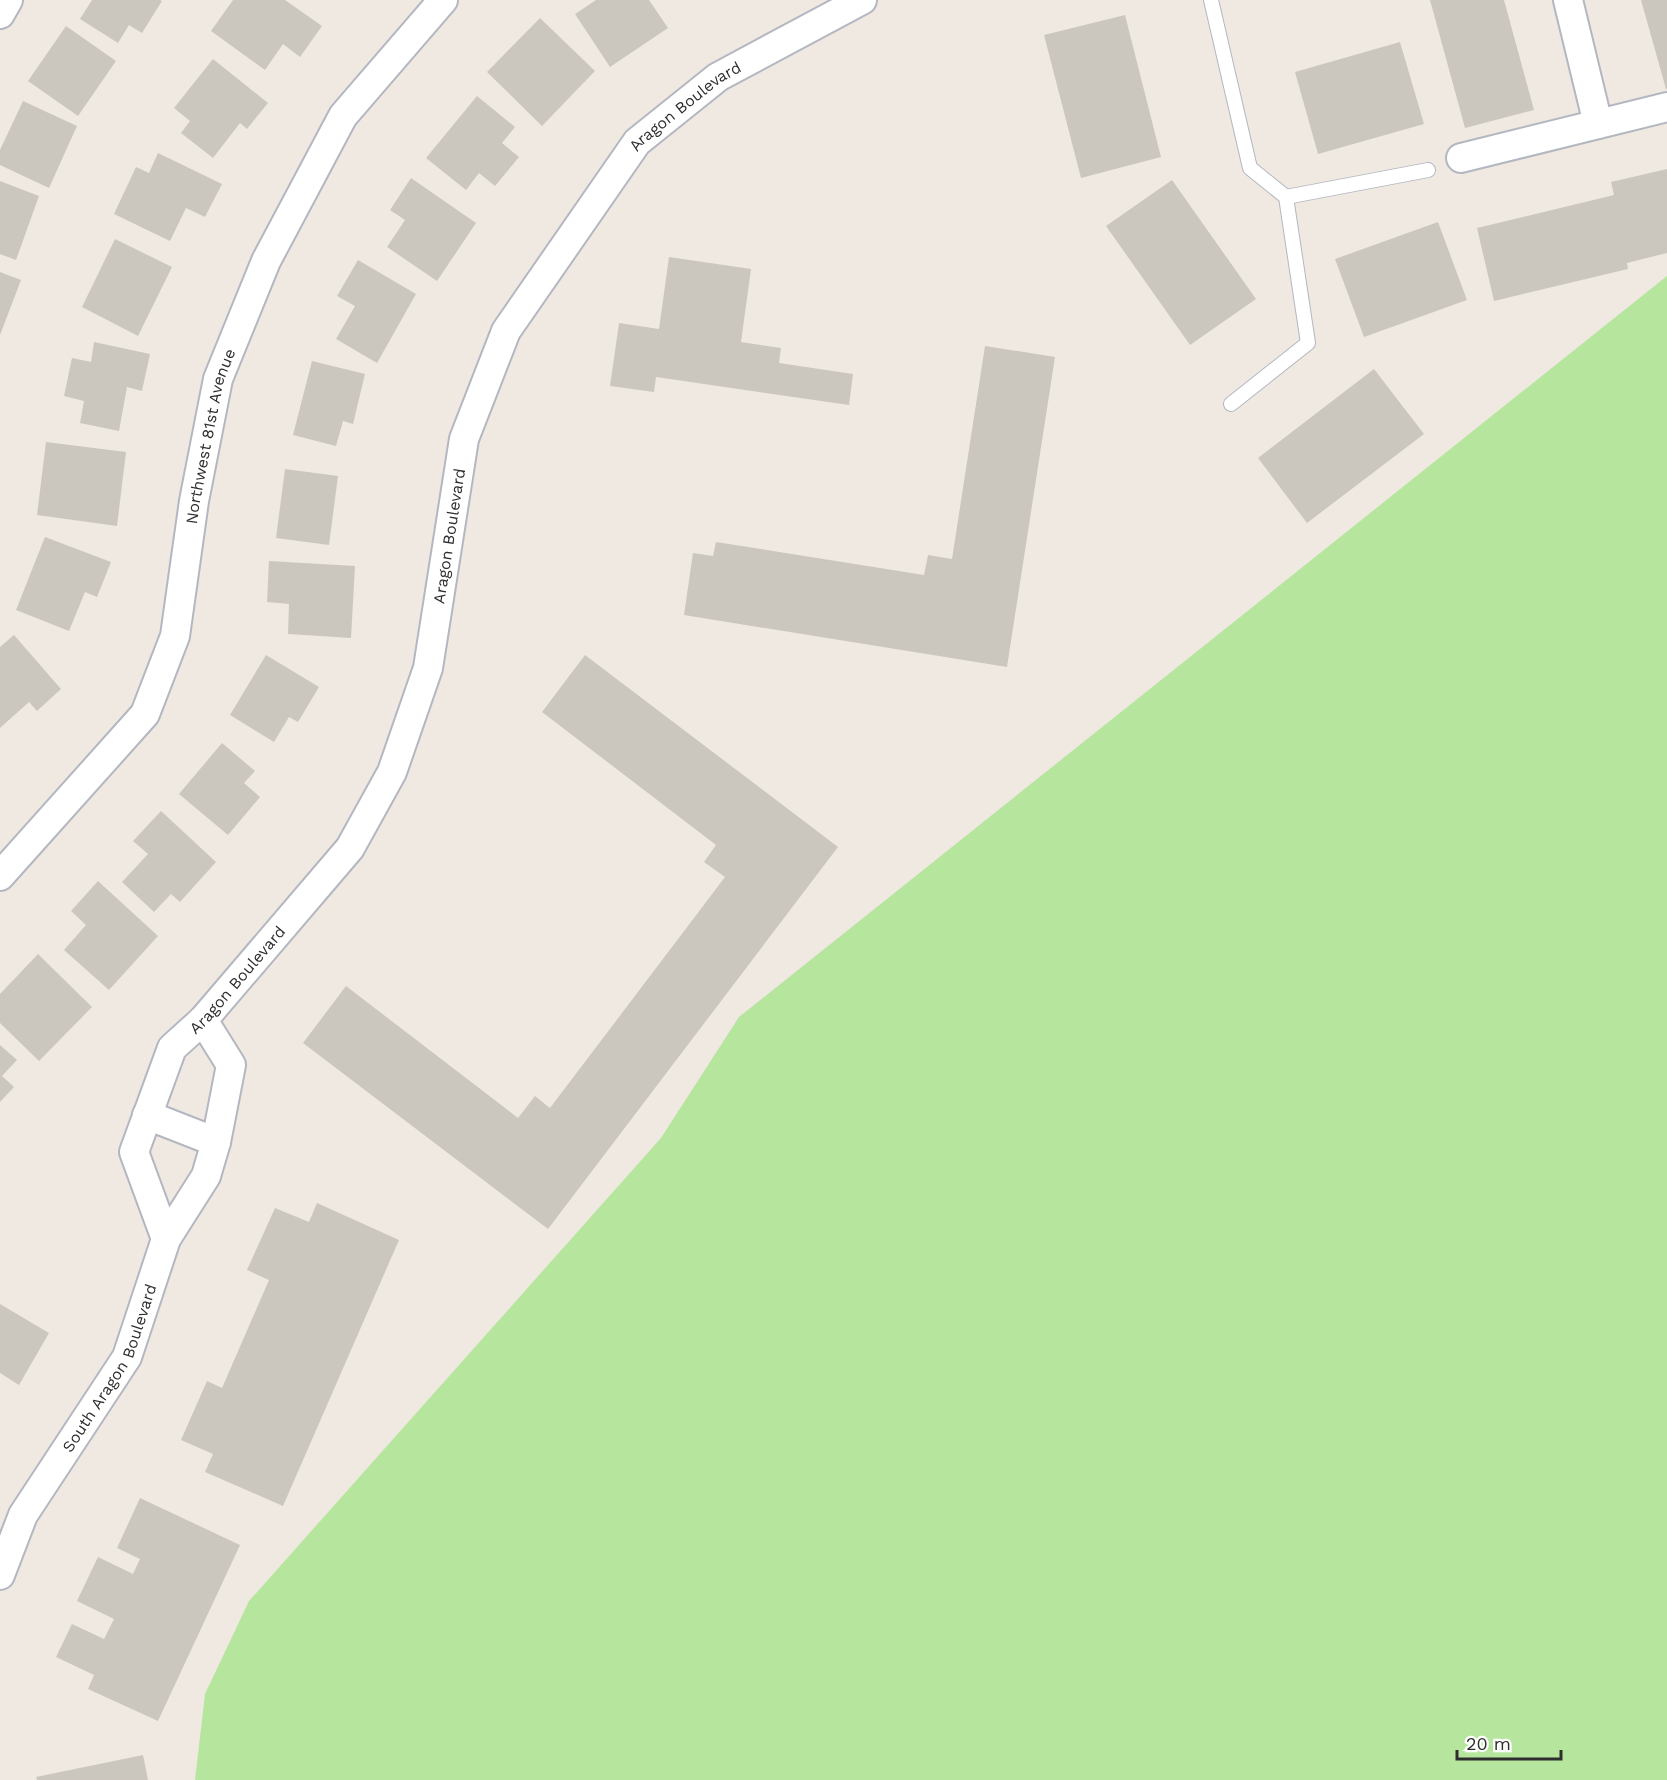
<svg xmlns="http://www.w3.org/2000/svg" width="1667" height="1780" viewBox="0 0 1667 1780" font-family="'Work Sans',sans-serif">
  <rect width="100%" height="100%" fill="#efe9e1"/>
  <path fill="#b6e59e" d="M1667,276V1780H195L205,1694L249,1601L661,1138L739,1017Z"/>
  <path fill="#cbc7bf" d="M92,0H160L162,1L142,33L129,25L118,43L80,19Z
    M233,0H285L322,26L300,57L283,44L265,70L211,31Z
    M596,0H649L668,28L610,67L575,14Z
    M1430,0H1504L1534,110L1465,128Z
    M1641,0H1667V89H1666Z
    M1125,15L1161,157L1081,178L1044,35Z
    M540,18L595,71L542,126L487,72Z
    M66,26L116,61L78,116L28,81Z
    M1400,42L1424,124L1318,154L1295,72Z
    M213,59L268,103L247,129L240,123L213,158L181,133L190,121L174,108Z
    M477,96L515,127L502,143L519,157L495,186L479,173L466,190L426,158Z
    M23,101L77,126L49,188L0,165V150Z
    M158,153L222,184L205,217L186,208L170,241L114,214L136,167L149,173Z
    M1667,169V253L1627,263L1628,269L1494,301L1477,228L1614,195L1611,182Z
    M411,178L476,223L437,281L387,247L405,220L390,210Z
    M1172,180L1256,299L1190,345L1106,226Z
    M0,181L39,196L16,260L0,254Z
    M1438,222L1467,300L1364,337L1335,259Z
    M115,239L172,267L138,336L82,307Z
    M669,257L751,269L741,342L781,348L779,363L853,374L849,405L656,377L654,392L610,386L619,323L659,329Z
    M358,260L416,294L377,363L336,339L355,306L337,296Z
    M0,272L21,280L0,335Z
    M94,342L150,354L142,391L127,387L119,431L80,423L84,401L64,396L72,358L91,362Z
    M985,346L1055,357L1007,667L684,615L693,553L713,556L716,542L924,575L928,555L952,559Z
    M312,361L365,374L353,424L343,421L336,446L293,435Z
    M1374,369L1424,434L1307,523L1258,458Z
    M46,442L126,452L117,526L37,515Z
    M285,469L338,476L329,545L276,538Z
    M45,537L111,562L97,597L85,592L69,631L16,610Z
    M269,561L355,566L351,638L288,634L289,604L267,602Z
    M14,635L61,689L37,711L29,702L0,728V647Z
    M266,655L319,687L298,722L289,717L274,742L230,715Z
    M585,655L838,847L548,1229L303,1043L346,986L518,1118L535,1096L550,1108L725,877L704,862L716,845L542,712Z
    M222,743L255,771L244,783L260,797L228,835L179,794Z
    M161,811L216,862L180,902L171,894L154,912L122,882L148,854L133,841Z
    M98,881L158,936L109,990L64,950L86,925L71,911Z
    M38,954L92,1007L39,1061L0,1023V994Z
    M0,1045L17,1060L2,1076L14,1087L0,1102Z
    M317,1203L399,1240L283,1506L205,1472L213,1454L181,1440L207,1381L222,1388L269,1280L247,1270L275,1208L309,1222Z
    M0,1304L49,1333L19,1385L0,1373Z
    M140,1498L240,1545L158,1721L88,1689L94,1675L56,1657L72,1624L104,1639L114,1619L77,1601L98,1557L133,1574L140,1559L117,1548Z
    M143,1755L148,1780H37L36,1777Z"/>
  <g fill="none" stroke-linecap="round" stroke-linejoin="round">
    <g stroke="#b4b7c1" stroke-width="16">
      <path id="service" d="M1211,0L1250,168L1286,197L1308,343L1231,404
        M1286,197L1428,170"/>
    </g>
    <g stroke="#b4b7c1" stroke-width="32">
      <g id="minor">
        <path d="M1568,0L1598,124"/>
        <path d="M0,14L8,0"/>
        <path d="M1461,158L1667,107"/>
        <path id="s1" d="M0,876L145,714L175,636L194,501L218,379L266,261L343,116L443,0"/>
        <path d="M147,1115L216,1142"/>
        <path id="s2" d="M166,1239L134,1152L172,1048L203,1020L350,848L392,772L428,668L464,439L506,331L637,142L718,77L862,0"/>
        <path id="s3" d="M0,1575L23,1515L127,1357L166,1239L206,1176L216,1142L231,1065L203,1020"/>
      </g>
    </g>
    <use href="#service" stroke="#fff" stroke-width="14"/>
    <use href="#minor" stroke="#fff" stroke-width="28"/>
  </g>
  <g text-anchor="middle" stroke-width="5" stroke-linejoin="round" paint-order="stroke">
    <g font-size="16" fill="#2e2e2e" stroke="#fff">
      <text dy="6" stroke="none"><textPath href="#s2" startOffset="1306">Aragon Boulevard</textPath></text>
      <text dy="6" stroke="none"><textPath href="#s1" startOffset="504">Northwest 81st Avenue</textPath></text>
      <text dy="6" stroke="none"><textPath href="#s2" startOffset="802">Aragon Boulevard</textPath></text>
      <text dy="6" stroke="none"><textPath href="#s2" startOffset="298">Aragon Boulevard</textPath></text>
      <text dy="6" stroke="none"><textPath href="#s3" startOffset="236">South Aragon Boulevard</textPath></text>
    </g>
  </g>
  <path d="M1457 1750v9h104v-9" fill="none" stroke="#2e2e2e" stroke-width="3"/>
  <text x="1466" y="1750" font-size="18" fill="#2e2e2e" stroke="#ffffff" stroke-width="4.5" paint-order="stroke">20 m</text>
</svg>
